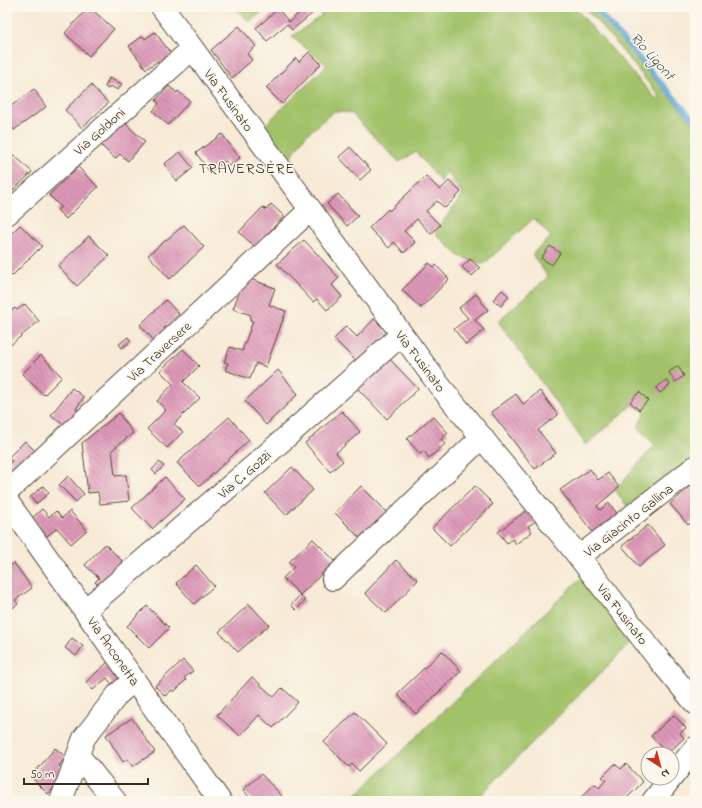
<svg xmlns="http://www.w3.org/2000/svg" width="702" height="808" viewBox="0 0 702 808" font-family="'Indie Flower',sans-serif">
  <defs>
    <pattern id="building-back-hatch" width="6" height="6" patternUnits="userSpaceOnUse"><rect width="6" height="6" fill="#dd97b7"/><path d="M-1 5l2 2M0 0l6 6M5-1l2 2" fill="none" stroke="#b47b94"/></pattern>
  </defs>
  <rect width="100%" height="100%" fill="#fbf7ec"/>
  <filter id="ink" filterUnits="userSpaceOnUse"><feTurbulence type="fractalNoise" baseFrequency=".025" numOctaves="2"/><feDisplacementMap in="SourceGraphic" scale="8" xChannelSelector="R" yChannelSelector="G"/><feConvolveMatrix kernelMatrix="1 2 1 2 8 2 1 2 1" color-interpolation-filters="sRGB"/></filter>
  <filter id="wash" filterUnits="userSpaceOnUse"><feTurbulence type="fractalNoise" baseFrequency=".012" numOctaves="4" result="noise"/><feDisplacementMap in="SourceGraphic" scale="16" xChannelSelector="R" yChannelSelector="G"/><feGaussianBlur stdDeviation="0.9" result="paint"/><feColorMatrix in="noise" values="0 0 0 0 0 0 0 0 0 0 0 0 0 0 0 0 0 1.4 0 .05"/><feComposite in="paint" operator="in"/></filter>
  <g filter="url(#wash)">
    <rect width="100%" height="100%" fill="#f7ead6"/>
    <path fill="#a2c26a" stroke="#6e7644" d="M235,7H269L249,22Z
      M315,7H574L657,100L660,97L611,37L584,7H593L603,20L695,126V462L632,513L615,490L655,445L638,428L645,412L632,405L586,445L498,321L548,277L532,254L551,237L534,218L484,264L459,256L435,233L463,194L446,171L441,182L416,152L399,162L351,113L334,111L305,136L290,158L264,126L327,65L292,37L322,15Z
      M587,572L637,636L475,801H350Z"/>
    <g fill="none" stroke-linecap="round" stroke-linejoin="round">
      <path stroke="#60a6d6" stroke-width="5" d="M594,7L695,121"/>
    </g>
    <g id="blocks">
      <path fill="url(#building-back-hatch)" d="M89,7L114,29L89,56L65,33Z
        M306,7H309L314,12L292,30L287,24L267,41L256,28L278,9L289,22Z
        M239,26L256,46L247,54L252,60L232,78L211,50Z
        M155,32L174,58L162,67L158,61L146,69L129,46L143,36L145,39Z
        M309,52L321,64L282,104L266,88L296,58L299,62Z
        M109,78L122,84L118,90L110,86L108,89L105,87Z
        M91,85L108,103L82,128L65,110Z
        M169,86L177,93L178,91L190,101L168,125L153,111L159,104L156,100Z
        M34,89L46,107L14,130L7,120V109Z
        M124,122L145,142L128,161L120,154L115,159L101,145Z
        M222,134L240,158L229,166L225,161L210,172L196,153Z
        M350,147L371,170L360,180L339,157Z
        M180,152L193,168L177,181L164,164Z
        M14,155L32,172L7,196V162Z
        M78,167L98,187L66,219L57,210L61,207L49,195Z
        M426,176L440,190L449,181L461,192L445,208L437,201L426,211L440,225L431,234L417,219L404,231L415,242L404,253L394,242L389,248L369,228L388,209L389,211Z
        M338,194L358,216L347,226L327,204Z
        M271,204L284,216L255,247L239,232L263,207L266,210Z
        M20,225L42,246L12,276L7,271V238Z
        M184,225L204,247L170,279L148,255Z
        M89,236L109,256L77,286L58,266Z
        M304,240L339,278L332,285L342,297L327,310L317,299L313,302L277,264Z
        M550,246L560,253L552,265L541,258Z
        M470,259L480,268L472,276L462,267Z
        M429,263L434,267L436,265L449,279L421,308L402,290Z
        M245,277L275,288L269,305L286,311L266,367L256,363L250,379L225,370L228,363L224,362L230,347L242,351L253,321L250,320L251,315L233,309Z
        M502,290L509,296L501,306L493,300Z
        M476,294L488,310L475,320L484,330L466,345L454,329L468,318L459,308Z
        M166,300L179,314L164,328L167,331L155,342L140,325Z
        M25,304L39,321L7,348V314L15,308L17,310Z
        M374,319L389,334L359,364L334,339L346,326L357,337Z
        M128,337L131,341L122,348L119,344Z
        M183,349L199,366L183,382L200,398L174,424L183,432L167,448L147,429L166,410L157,401L173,384L160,371Z
        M384,353L418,389L387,419L353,384Z
        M41,355L62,377L44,395L22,374Z
        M678,366L684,376L675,382L669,372Z
        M278,370L298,394L266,425L245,401Z
        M666,380L670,385L660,393L656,388Z
        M72,388L84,397L76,409L82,413L70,430L51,415Z
        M540,391L558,415L538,430L556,453L535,469L491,412L516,394L523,404Z
        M639,392L648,400L639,410L630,402Z
        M342,411L360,432L336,453L343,461L330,472L305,443Z
        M119,413L133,433L112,450L115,476L126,475L129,501L100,504L98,492L88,493L82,443Z
        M433,416L448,433L441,439L445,444L429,458L424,451L420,454L407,439Z
        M229,417L249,440L200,486L177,463Z
        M25,441L39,455L15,480L7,472V466L12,461L8,458Z
        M159,462L164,466L156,474L152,470Z
        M292,467L313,490L286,515L265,493Z
        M590,469L598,480L608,473L619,487L597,506L600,510L609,503L622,520L598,539L560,490Z
        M68,476L84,494L76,502L59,485Z
        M165,477L185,499L152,529L132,508Z
        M692,485L695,488V519L688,525L670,504Z
        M43,486L49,493L36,504L30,497Z
        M361,486L387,512L360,538L335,513Z
        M475,486L493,504L450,546L432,528Z
        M42,509L49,517L56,511L62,518L70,511L87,530L71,544L57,528L47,536L32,518Z
        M527,510L536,521L528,526L532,532L516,544L513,539L507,543L498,532Z
        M648,525L665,545L639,567L622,546Z
        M313,539L335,561L300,595L283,578L294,567L289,562Z
        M105,544L128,567L105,591L95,582L99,578L85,565Z
        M396,560L418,580L386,613L365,593Z
        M14,563L32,588L15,600L18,604L7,612V568Z
        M196,565L214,586L194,604L176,583Z
        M300,595L305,601L296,610L291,605Z
        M249,604L269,625L238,652L219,632Z
        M147,606L169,628L149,648L127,626Z
        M72,638L83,646L76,656L65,648Z
        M442,651L461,671L416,714L397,694Z
        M183,660L193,671L184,678L186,680L174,692L172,690L165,696L155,686Z
        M109,661L125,680L115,688L107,678L93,690L86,682Z
        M252,677L274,697L282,688L298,702L273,728L259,715L240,736L217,715Z
        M355,712L387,744L359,771L352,764L349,767L324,742Z
        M674,715L686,728L680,733L684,738L667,754L651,736Z
        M132,718L155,752L133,766L128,759L123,762L106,735Z
        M55,748L66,757L59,766L62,769L65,775L48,794L31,777Z
        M615,764L621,769L626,764L643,782L624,801L622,799L620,801H579L578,800L595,784L599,788L606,780L602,777Z
        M261,774L282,796L277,801H253L243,790Z"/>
    </g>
  </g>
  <g filter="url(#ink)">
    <use href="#blocks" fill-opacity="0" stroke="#57473a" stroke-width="1"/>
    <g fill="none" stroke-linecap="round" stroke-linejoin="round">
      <g stroke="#57473a" stroke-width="24">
        <path id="minor" d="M7,214L192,49
          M7,492L310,210
          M7,501L220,801
          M579,557L695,467
          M333,579L482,437
          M85,610L257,463L401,335
          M78,755L115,801
          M672,777L695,748
          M61,801L84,738L118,694L134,680
          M653,801L671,778"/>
      </g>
      <g stroke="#57473a" stroke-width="24">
        <path id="major" d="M162,7L439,385L572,548L656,656L695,703"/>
      </g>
      <use href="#minor" stroke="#fff" stroke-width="22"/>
      <use href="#major" stroke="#fff" stroke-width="22"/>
    </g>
  </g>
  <g text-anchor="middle" stroke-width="3" stroke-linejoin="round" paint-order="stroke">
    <g font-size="14" fill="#3b2a1e" stroke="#fbf7ec">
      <text transform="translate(229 100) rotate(54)" y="5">Via Fusinato</text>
      <text transform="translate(99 131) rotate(-42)" y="5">Via Goldoni</text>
      <text transform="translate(159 351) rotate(-43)" y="5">Via Traversere</text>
      <text transform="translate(421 361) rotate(53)" y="5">Via Fusinato</text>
      <text transform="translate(244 474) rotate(-41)" y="5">Via C. Gozzi</text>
      <text transform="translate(628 520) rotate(-38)" y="5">Via Giacinto Gallina</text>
      <text transform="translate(623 614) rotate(52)" y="5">Via Fusinato</text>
      <text transform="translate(114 651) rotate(55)" y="5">Via Anconetta</text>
    </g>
    <g font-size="15" font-style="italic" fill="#48555e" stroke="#fbf7ec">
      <text transform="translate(653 56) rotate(48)" y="5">Rio Ligont</text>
    </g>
    <g font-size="15" letter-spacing="1" fill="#3b2a1e" stroke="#fbf7ec">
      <text x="247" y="173">TRAVERSÈRE</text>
    </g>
  </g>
  <rect width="702" height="808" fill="none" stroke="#fbf7ec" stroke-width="24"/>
  <g transform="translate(660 766) rotate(144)"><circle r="19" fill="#fbf7ec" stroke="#aea59a"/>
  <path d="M0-3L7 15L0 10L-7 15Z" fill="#c8321e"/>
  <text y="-6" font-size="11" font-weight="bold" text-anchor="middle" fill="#3b2a1e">N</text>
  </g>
  <path d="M24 778v6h124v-6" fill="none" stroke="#3b2a1e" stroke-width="2"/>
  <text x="30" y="778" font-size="12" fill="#3b2a1e" stroke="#fbf7ec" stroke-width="3" paint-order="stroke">50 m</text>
</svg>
